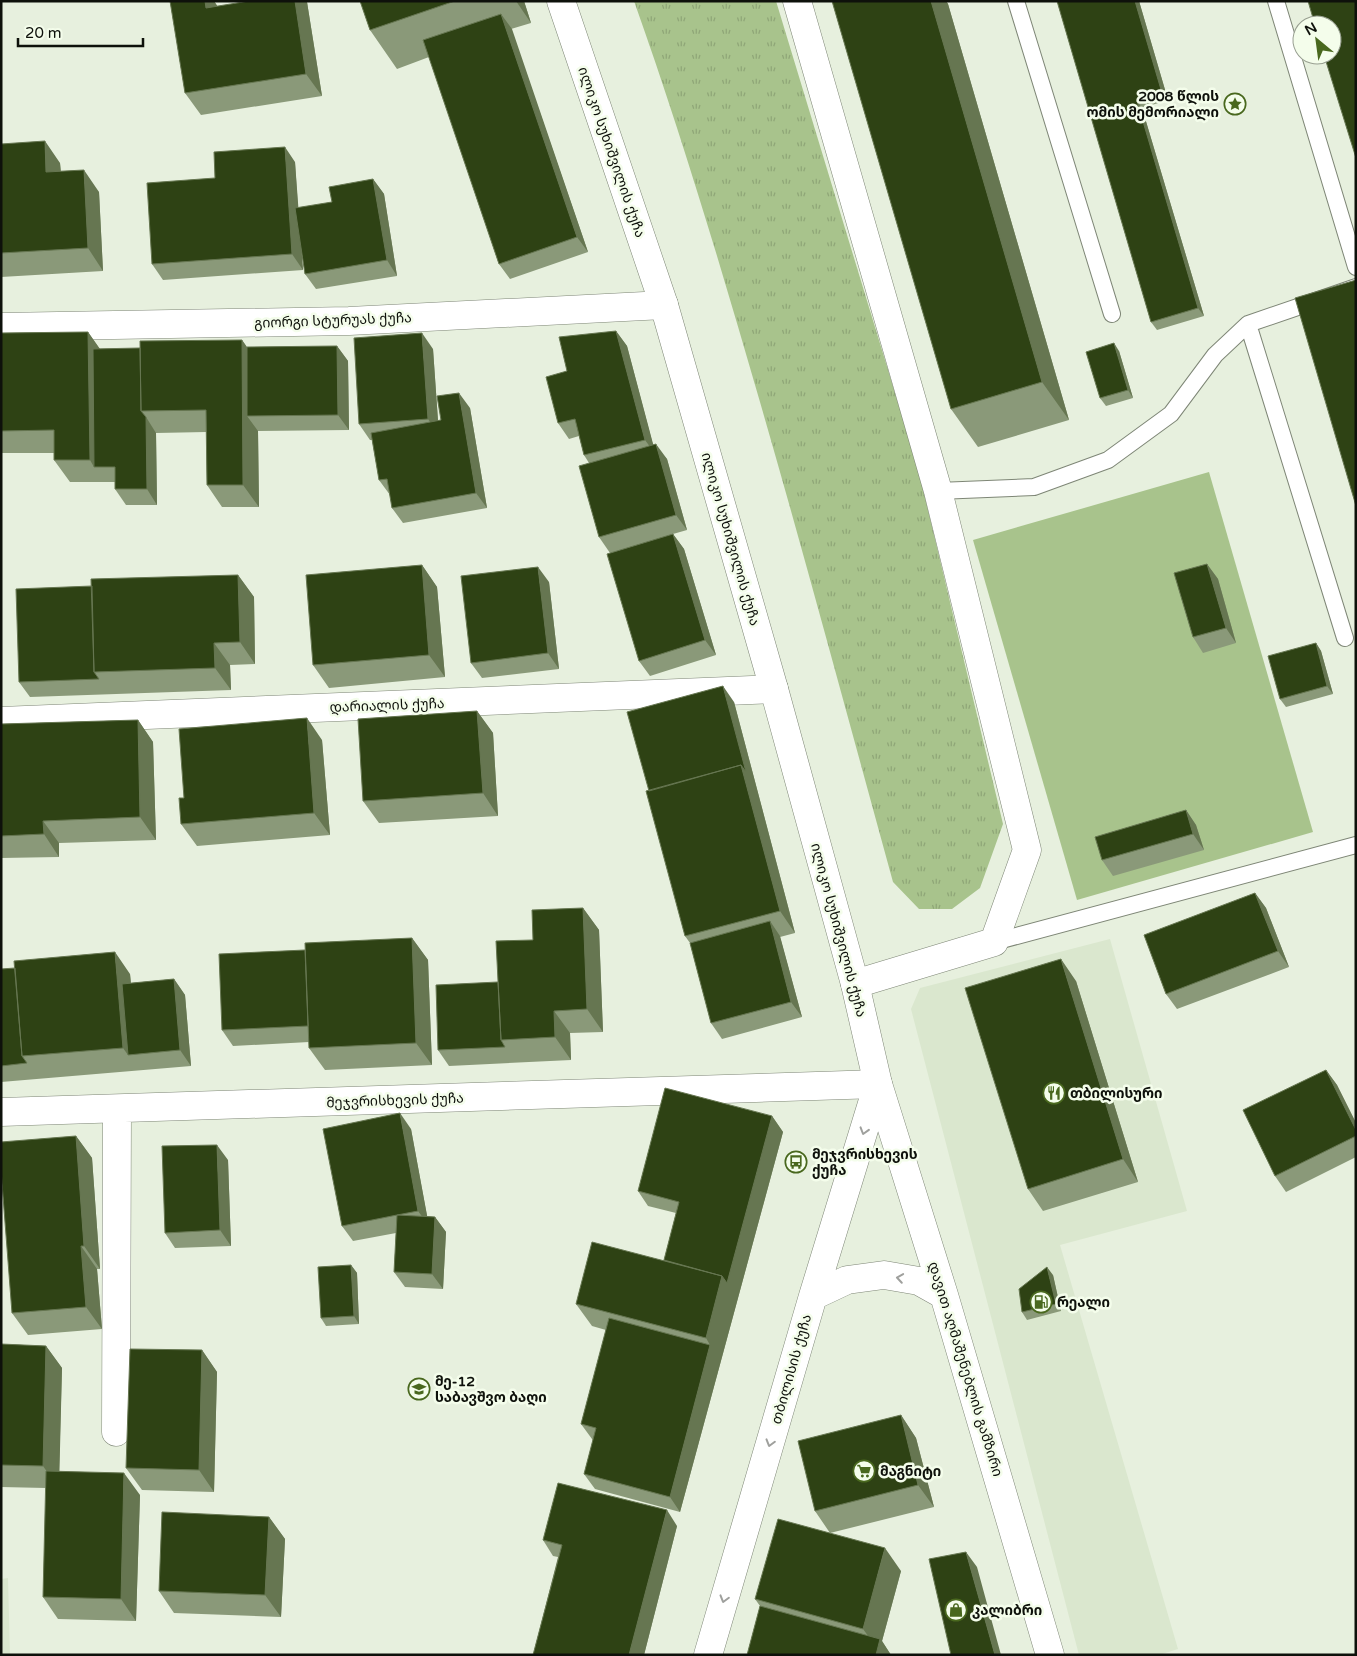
<svg xmlns="http://www.w3.org/2000/svg" width="1357" height="1656" viewBox="0 0 1357 1656" font-family="'Varela Round','Noto Sans Georgian',sans-serif">
  <defs>
    <pattern id="grass-tufts" width="24" height="20" patternUnits="userSpaceOnUse" patternTransform="scale(1.25)"><rect width="24" height="20" fill="#a8c38c"/><path d="M3 7l-1-3M5 7V3M7 7l1-3M15 17l-1-3M17 17v-4M19 17l1-3" fill="none" stroke="#8fa677"/></pattern>
  </defs>
  <rect width="100%" height="100%" fill="#e7f0de"/>
  <path fill="#dae7ce" d="M1110,939L1187,1211L1060,1245L1178,1649L1159,1655H1079L911,1009L920,988Z
    M8,1578L10,1655H1V1579Z"/>
  <path fill="url(#grass-tufts)" d="M634,1H776L919,472L1003,824L980,888L952,909H919L893,882C849,722 806,561 760,402C721,267 681,133 634,1Z"/>
  <path fill="#a8c38c" d="M1209,472L1313,832L1077,900L973,540Z"/>
  <g fill="none" stroke-linecap="round" stroke-linejoin="round">
    <g stroke="#7e8676" stroke-width="18">
      <path id="lane" d="M1016,1L1112,314
        M1276,1L1356,267
        M1248,324L1356,287
        M938,491L1034,487L1108,460L1171,414L1215,355L1248,324L1345,638
        M994,942L1356,845"/>
    </g>
    <g stroke="#7e8676" stroke-width="29">
      <path id="street" d="M797,1L938,491L1027,850L994,942L855,984
        M1,327L349,321L664,305
        M1,721L774,689
        M1,1112L878,1084
        M116,1432L117,1109"/>
    </g>
    <g stroke="#7e8676" stroke-width="29">
      <path id="secondary" d="M561,1L664,305L774,689L855,984L878,1084L944,1295L1050,1655
        M813,1296L847,1280L884,1275L919,1281L944,1295
        M708,1655L813,1296L878,1084"/>
    </g>
    <use href="#lane" stroke="#fff" stroke-width="16"/>
    <use href="#street" stroke="#fff" stroke-width="28"/>
    <use href="#secondary" stroke="#fff" stroke-width="28"/>
  </g>
  <path fill="#8a9979" d="M170,1H214L217,6L307,2L322,96L201,115L185,93Z
    M360,1H524L531,23L511,29L588,252L510,279L499,264L429,57L397,69L370,30Z
    M832,1H946L948,4L1069,420L978,447L951,409Z
    M1057,1H1139L1168,100L1142,108L1204,316L1157,330L1151,322Z
    M1,144L60,163L61,171L99,192L103,271L1,277Z
    M295,162L298,208L332,202L373,179L384,194L397,276L316,289L305,274L301,247L303,270L163,280L152,264L215,178Z
    M616,331L627,346L653,445L667,459L687,530L673,534L684,549L716,655L650,676L639,661L655,540L610,553L599,537L589,463L584,455L579,436L569,439L558,423L567,371Z
    M88,332L100,349L140,348L242,340L247,347L337,346L348,361L349,430L258,431L259,507H222L207,485L206,432L156,433L157,505H126L115,489V482H70L54,460V453H1V333Z
    M433,349L438,421L470,408L487,508L403,523L392,508L390,495L379,480L372,440H370L359,424Z
    M1119,351L1133,398L1106,406L1100,398Z
    M1207,564L1218,579L1236,643L1203,653L1193,637Z
    M422,565L437,587L445,677L329,688L313,665Z
    M238,575L254,597L255,664L230,665L231,690L30,697L19,682L92,586Z
    M549,582L559,669L482,678L471,663Z
    M1316,643L1321,651L1333,694L1286,707L1280,699Z
    M734,702L795,933L780,937L802,1017L722,1039L711,1023L690,943L685,936L649,791Z
    M477,711L493,733L498,816L379,823L363,801Z
    M138,720L153,742L156,840L59,843V857L1,858V724Z
    M322,740L330,835L197,846L181,824L184,798Z
    M1186,810L1196,825L1204,850L1113,876L1102,860Z
    M1255,893L1266,908L1289,967L1177,1009L1166,994Z
    M583,908L599,930L603,1032L570,1033L571,1060L449,1066L438,1050L498,982L533,940Z
    M412,938L428,960L432,1065L325,1070L309,1048V1042L233,1046L222,1030L305,950Z
    M1,969L130,974L131,983L174,979L185,995L191,1066L1,1082Z
    M1076,981L1138,1182L1043,1211L1028,1189Z
    M1326,1070L1337,1085L1356,1123V1157L1286,1192L1275,1176Z
    M772,1116L783,1132L680,1512L595,1489L584,1474L593,1440L592,1439L581,1424L606,1330L592,1326L576,1304L664,1260L676,1213L648,1206L638,1191Z
    M411,1129L427,1216L435,1217L446,1232L443,1289L405,1287L394,1272L396,1233L353,1241L342,1226Z
    M76,1136L92,1158L100,1269H97L102,1329L28,1335L12,1313Z
    M228,1160L231,1246L175,1248L165,1233Z
    M351,1265L357,1273L359,1324L326,1326L321,1318Z
    M1053,1275L1061,1311L1027,1320L1022,1312Z
    M1,1344L46,1346L62,1368L59,1471L140,1495L136,1621L58,1619L43,1597L46,1488L1,1487Z
    M202,1350L217,1372L214,1492L142,1490L126,1468Z
    M901,1415L916,1438L934,1507L830,1533L815,1511Z
    M269,1517L285,1539L281,1617L174,1613L159,1591Z
    M677,1526L644,1655H533L558,1557L553,1556L543,1540Z
    M901,1571L882,1641L891,1655H747L760,1606L755,1599Z"/>
  <path fill="#667651" d="M205,1H214L218,7L206,8Z
    M295,1H307V2L322,96L306,74Z
    M516,1H524L531,23Z
    M931,1H946L948,4L1069,420L1042,382Z
    M1135,1H1139L1168,100L1162,93Z
    M501,14L512,29L588,252L577,237Z
    M1137,101L1142,108L1204,316L1198,308Z
    M45,141L60,163L62,194L46,172Z
    M285,147L295,162L303,270L292,254Z
    M84,170L99,192L103,271L88,248Z
    M373,179L384,194L397,276L387,260Z
    M616,331L627,346L656,455L645,440Z
    M88,332L104,355L94,467L90,460Z
    M422,333L433,349L439,435L428,419Z
    M242,340L257,362L247,416L258,431L259,507L243,485Z
    M1114,343L1119,351L1133,398L1128,390Z
    M337,346L348,361L349,430L338,415Z
    M459,393L470,408L487,508L476,493Z
    M146,417L156,433L157,505L147,489Z
    M656,444L667,459L687,530L676,515Z
    M673,534L684,549L716,655L705,640Z
    M1207,564L1218,579L1236,643L1226,628Z
    M422,565L437,587L445,677L429,655Z
    M538,567L549,582L559,669L548,653Z
    M238,575L254,597L255,664L240,642Z
    M214,643L230,665L231,690L215,668Z
    M1316,643L1321,651L1333,694L1327,686Z
    M723,686L734,702L795,933L780,911L741,765Z
    M477,711L493,733L498,816L483,793Z
    M307,718L322,740L330,835L314,813Z
    M138,720L153,742L156,840L140,817Z
    M1186,810L1196,825L1204,850L1193,834Z
    M43,821L59,843V857L44,834Z
    M1255,893L1266,908L1289,967L1278,951Z
    M583,908L599,930L603,1032L587,1009Z
    M770,921L780,936L802,1017L791,1002Z
    M412,938L428,960L432,1065L416,1043Z
    M115,952L130,974L137,1054L128,1055L123,1048Z
    M1061,959L1076,981L1138,1182L1123,1159Z
    M174,979L185,995L191,1066L180,1050Z
    M554,1011L570,1033L571,1060L555,1037Z
    M1326,1070L1337,1085L1356,1123V1130Z
    M400,1113L411,1129L429,1226L418,1211Z
    M772,1116L783,1132L680,1512L670,1497L710,1345L706,1338L722,1276Z
    M76,1136L92,1158L100,1269L84,1246Z
    M217,1145L228,1160L231,1246L220,1230Z
    M435,1217L446,1232L443,1289L432,1274Z
    M81,1246L97,1269L102,1329L86,1307Z
    M351,1265L357,1273L359,1324L354,1316Z
    M1047,1267L1053,1275L1061,1311L1056,1304Z
    M46,1346L62,1368L59,1489L43,1466Z
    M202,1350L217,1372L214,1492L199,1470Z
    M901,1415L916,1438L934,1507L918,1485Z
    M124,1473L140,1495L136,1621L121,1599Z
    M667,1510L677,1526L644,1655H629Z
    M269,1517L285,1539L281,1617L265,1595Z
    M885,1548L901,1571L882,1641L891,1655H876L877,1648L863,1629Z
    M966,1552L977,1567L1001,1655H995Z"/>
  <path fill="#2e4214" stroke="#667651" d="M170,1H205L206,8L249,1H295L306,74L185,93Z
    M360,1H455L370,30Z
    M832,1H931L1042,382L951,409Z
    M1057,1H1135L1162,93L1137,101L1198,308L1151,322Z
    M1308,1H1356V158L1324,55H1332V25H1315Z
    M501,14L577,237L499,264L423,40Z
    M45,141L46,172L84,170L88,248L1,253V144Z
    M285,147L292,254L152,264L147,183L215,178L214,152Z
    M373,179L387,260L305,274L295,208L332,202L329,187Z
    M1356,280V506L1295,298Z
    M616,331L645,440L584,455L575,419L558,423L546,377L567,371L559,337Z
    M88,332L90,460H54V430L1,431V333Z
    M422,333L428,419L359,424L354,338Z
    M242,340L243,485H207L206,410L141,411L140,341Z
    M1114,343L1128,390L1100,398L1086,352Z
    M337,346L338,415L247,416V347Z
    M140,348L141,411L146,417L147,489H115V467H94L93,349Z
    M459,393L476,493L392,508L387,479L379,480L371,433L441,420L437,396Z
    M656,444L676,515L599,537L579,466Z
    M673,534L705,640L639,661L607,554Z
    M1207,564L1226,628L1193,637L1174,573Z
    M422,565L429,655L313,665L306,575Z
    M538,567L548,653L471,663L461,576Z
    M238,575L240,642L214,643L215,668L94,672L91,579Z
    M92,586L94,672L99,679L19,682L16,589Z
    M1316,643L1327,686L1280,699L1268,656Z
    M723,686L746,772L741,765L649,791L627,712Z
    M477,711L483,793L363,801L358,719Z
    M307,718L314,813L181,824L179,798H184L179,729Z
    M138,720L140,817L43,821L44,834L1,836V724Z
    M741,765L780,911L685,936L646,791Z
    M1186,810L1193,834L1102,860L1095,837Z
    M1255,893L1278,951L1166,994L1144,935Z
    M583,908L587,1009L554,1011L555,1037L501,1040L496,941L533,940L532,910Z
    M770,921L791,1002L711,1023L690,943Z
    M412,938L416,1043L309,1048L305,943Z
    M305,950L308,1026L222,1030L219,954Z
    M115,952L123,1048L22,1056L14,961Z
    M1061,959L1123,1159L1028,1189L965,988Z
    M15,968L22,1056L27,1063L1,1066V969Z
    M174,979L180,1050L128,1055L122,984Z
    M498,982L501,1040L505,1047L438,1050L436,985Z
    M1326,1070L1356,1130V1136L1275,1176L1243,1110Z
    M665,1088L772,1116L727,1283L722,1276L664,1260L679,1202L638,1191Z
    M400,1113L418,1211L397,1215L435,1217L432,1274L394,1272L397,1215L342,1226L323,1129Z
    M76,1136L84,1246H81L86,1307L12,1313L1,1170V1142Z
    M217,1145L220,1230L165,1233L162,1146Z
    M592,1242L722,1276L706,1338L576,1304Z
    M351,1265L354,1316L321,1318L318,1267Z
    M1047,1267L1056,1304L1022,1312L1019,1289Z
    M609,1318L710,1345L670,1497L584,1474L596,1428L581,1424Z
    M1,1344L46,1346L43,1466L1,1465Z
    M130,1349L202,1350L199,1470L126,1468Z
    M901,1415L918,1485L815,1511L798,1441Z
    M46,1471L124,1473L121,1599L43,1597Z
    M558,1483L667,1510L629,1655H533L562,1545L543,1540Z
    M162,1512L269,1517L265,1595L159,1591Z
    M778,1519L885,1548L863,1629L755,1599Z
    M966,1552L995,1655H951L929,1559Z
    M760,1606L880,1639L876,1655H747Z"/>
  <defs><path id="oneway-chevron" d="M-2-3.5L2.5 0L-2 3.5" fill="none" stroke-width="1.6" stroke-linecap="round" stroke-linejoin="round" transform="scale(1.25)"/></defs>
  <g stroke="#9fa09d">
    <use href="#oneway-chevron" transform="translate(864 1131) rotate(107)"/>
    <use href="#oneway-chevron" transform="translate(900 1278) rotate(-171)"/>
    <use href="#oneway-chevron" transform="translate(770 1443) rotate(106)"/>
    <use href="#oneway-chevron" transform="translate(724 1599) rotate(106)"/>
  </g>
  <defs>
    <g id="sight-ring" transform="scale(1.125)"><circle r="9.5" fill="#f4fdeb" stroke="#49681e" stroke-width="1.5"/><path d="M0-6L1.8-2.2L6-1.7L2.9 1.2L3.7 5.4L0 3.3L-3.7 5.4L-2.9 1.2L-6-1.7L-1.8-2.2Z" fill="#49681e"/></g>
    <g id="restaurant-ring" transform="scale(1.125)"><circle r="9.5" fill="#f4fdeb" stroke="#49681e" stroke-width="1.5"/><path d="M-5-6h1v4h1v-4h1v4h1v-4h1v5L-1.5 .5V6h-2V.5L-5-1ZM5-6V6H3V1.5H1.5Q1.5-4 5-6Z" fill="#49681e"/></g>
    <g id="bus-ring" transform="scale(1.125)"><circle r="9.5" fill="#f4fdeb" stroke="#49681e" stroke-width="1.5"/><path d="M-5-6H5V4H4V6H2V4H-2V6H-4V4H-5ZM-3.5-4V0h7V-4ZM-3.5 1.2v1.5H-2V1.2ZM2 1.2v1.5H3.5V1.2Z" fill="#49681e"/></g>
    <g id="fuel-ring" transform="scale(1.125)"><circle r="9.5" fill="#f4fdeb" stroke="#49681e" stroke-width="1.5"/><path d="M-5.5-6h7V0h2V4h1.3V-2.5L3-4.5l.8-.8L6-3V5H2.5V1h-1V6h-7ZM-4.2-4.7v3.2H.2V-4.7Z" fill="#49681e"/></g>
    <g id="school-ring" transform="scale(1.125)"><circle r="9.5" fill="#f4fdeb" stroke="#49681e" stroke-width="1.5"/><path d="M0-5L7-2L0 1L-7-2ZM-4 1L0 2.5L4 1V4Q0 6-4 4Z" fill="#49681e"/></g>
    <g id="supermarket-ring" transform="scale(1.125)"><circle r="9.5" fill="#f4fdeb" stroke="#49681e" stroke-width="1.5"/><path d="M-6-5.5h2.5l.6 2H6L4.5 2H-2.5L-4.4-4H-6ZM-1.5 3.2a1.3 1.3 0 1 0 .1 0ZM3 3.2a1.3 1.3 0 1 0 .1 0Z" fill="#49681e"/></g>
    <g id="shop-ring" transform="scale(1.125)"><circle r="9.5" fill="#f4fdeb" stroke="#49681e" stroke-width="1.5"/><path d="M-5-2.5h2.3a2.7 3.5 0 0 1 5.4 0H5L5.5 6h-11ZM-1.5-2.5h3a1.5 2.3 0 0 0-3 0Z" fill="#49681e"/></g>
  </defs>
  <g fill-rule="evenodd">
    <use href="#sight-ring" x="1235" y="104"/>
    <use href="#restaurant-ring" x="1054" y="1093"/>
    <use href="#bus-ring" x="796" y="1162"/>
    <use href="#fuel-ring" x="1041" y="1302"/>
    <use href="#school-ring" x="419" y="1389"/>
    <use href="#supermarket-ring" x="864" y="1471"/>
    <use href="#shop-ring" x="956" y="1610"/>
  </g>
  <g text-anchor="middle" stroke-width="5" stroke-linejoin="round" paint-order="stroke">
    <g font-size="14" font-weight="bold" fill="#0e110b" stroke="#f4fdeb" text-anchor="start">
      <text x="1219" y="101" text-anchor="end">2008 წლის<tspan x="1219" dy="16">ომის მემორიალი</tspan></text>
      <text x="1070" y="1098">თბილისური</text>
      <text x="812" y="1159">მეჯვრისხევის<tspan x="812" dy="16">ქუჩა</tspan></text>
      <text x="1057" y="1307">რეალი</text>
      <text x="435" y="1386">მე-12<tspan x="435" dy="16">საბავშვო ბაღი</tspan></text>
      <text x="880" y="1476">მაგნიტი</text>
      <text x="972" y="1615">კალიბრი</text>
    </g>
    <g font-size="14" fill="#0e110b" stroke="#f4fdeb">
      <text transform="translate(612 152) rotate(71)" y="5">ილიკო სუხიშვილის ქუჩა</text>
      <text transform="translate(333 320) rotate(-2)" y="5">გიორგი სტურუას ქუჩა</text>
      <text transform="translate(731 539) rotate(74)" y="5">ილიკო სუხიშვილის ქუჩა</text>
      <text transform="translate(387 705) rotate(-2)" y="5">დარიალის ქუჩა</text>
      <text transform="translate(839 930) rotate(75)" y="5">ილიკო სუხიშვილის ქუჩა</text>
      <text transform="translate(395 1100) rotate(-2)" y="5">მეჯვრისხევის ქუჩა</text>
      <text transform="translate(791 1369) rotate(-74)" y="5">თბილისის ქუჩა</text>
      <text transform="translate(966 1369) rotate(73)" y="5">დავით აღმაშენებლის გამზირი</text>
    </g>
  </g>
  <rect width="1357" height="1656" fill="none" stroke="#0e110b" stroke-width="5"/>
  <g transform="translate(1317 40) rotate(331)"><circle r="24" fill="#f4fdeb" stroke="#989f91"/>
  <path d="M0-4L9 19L0 12L-9 19Z" fill="#49681e"/>
  <text y="-8" font-size="14" font-weight="bold" text-anchor="middle" fill="#0e110b">N</text>
  </g>
  <path d="M18 38v8h125v-8" fill="none" stroke="#0e110b" stroke-width="2.5"/>
  <text x="25" y="38" font-size="15" fill="#0e110b" stroke="#f4fdeb" stroke-width="4" paint-order="stroke">20 m</text>
</svg>
